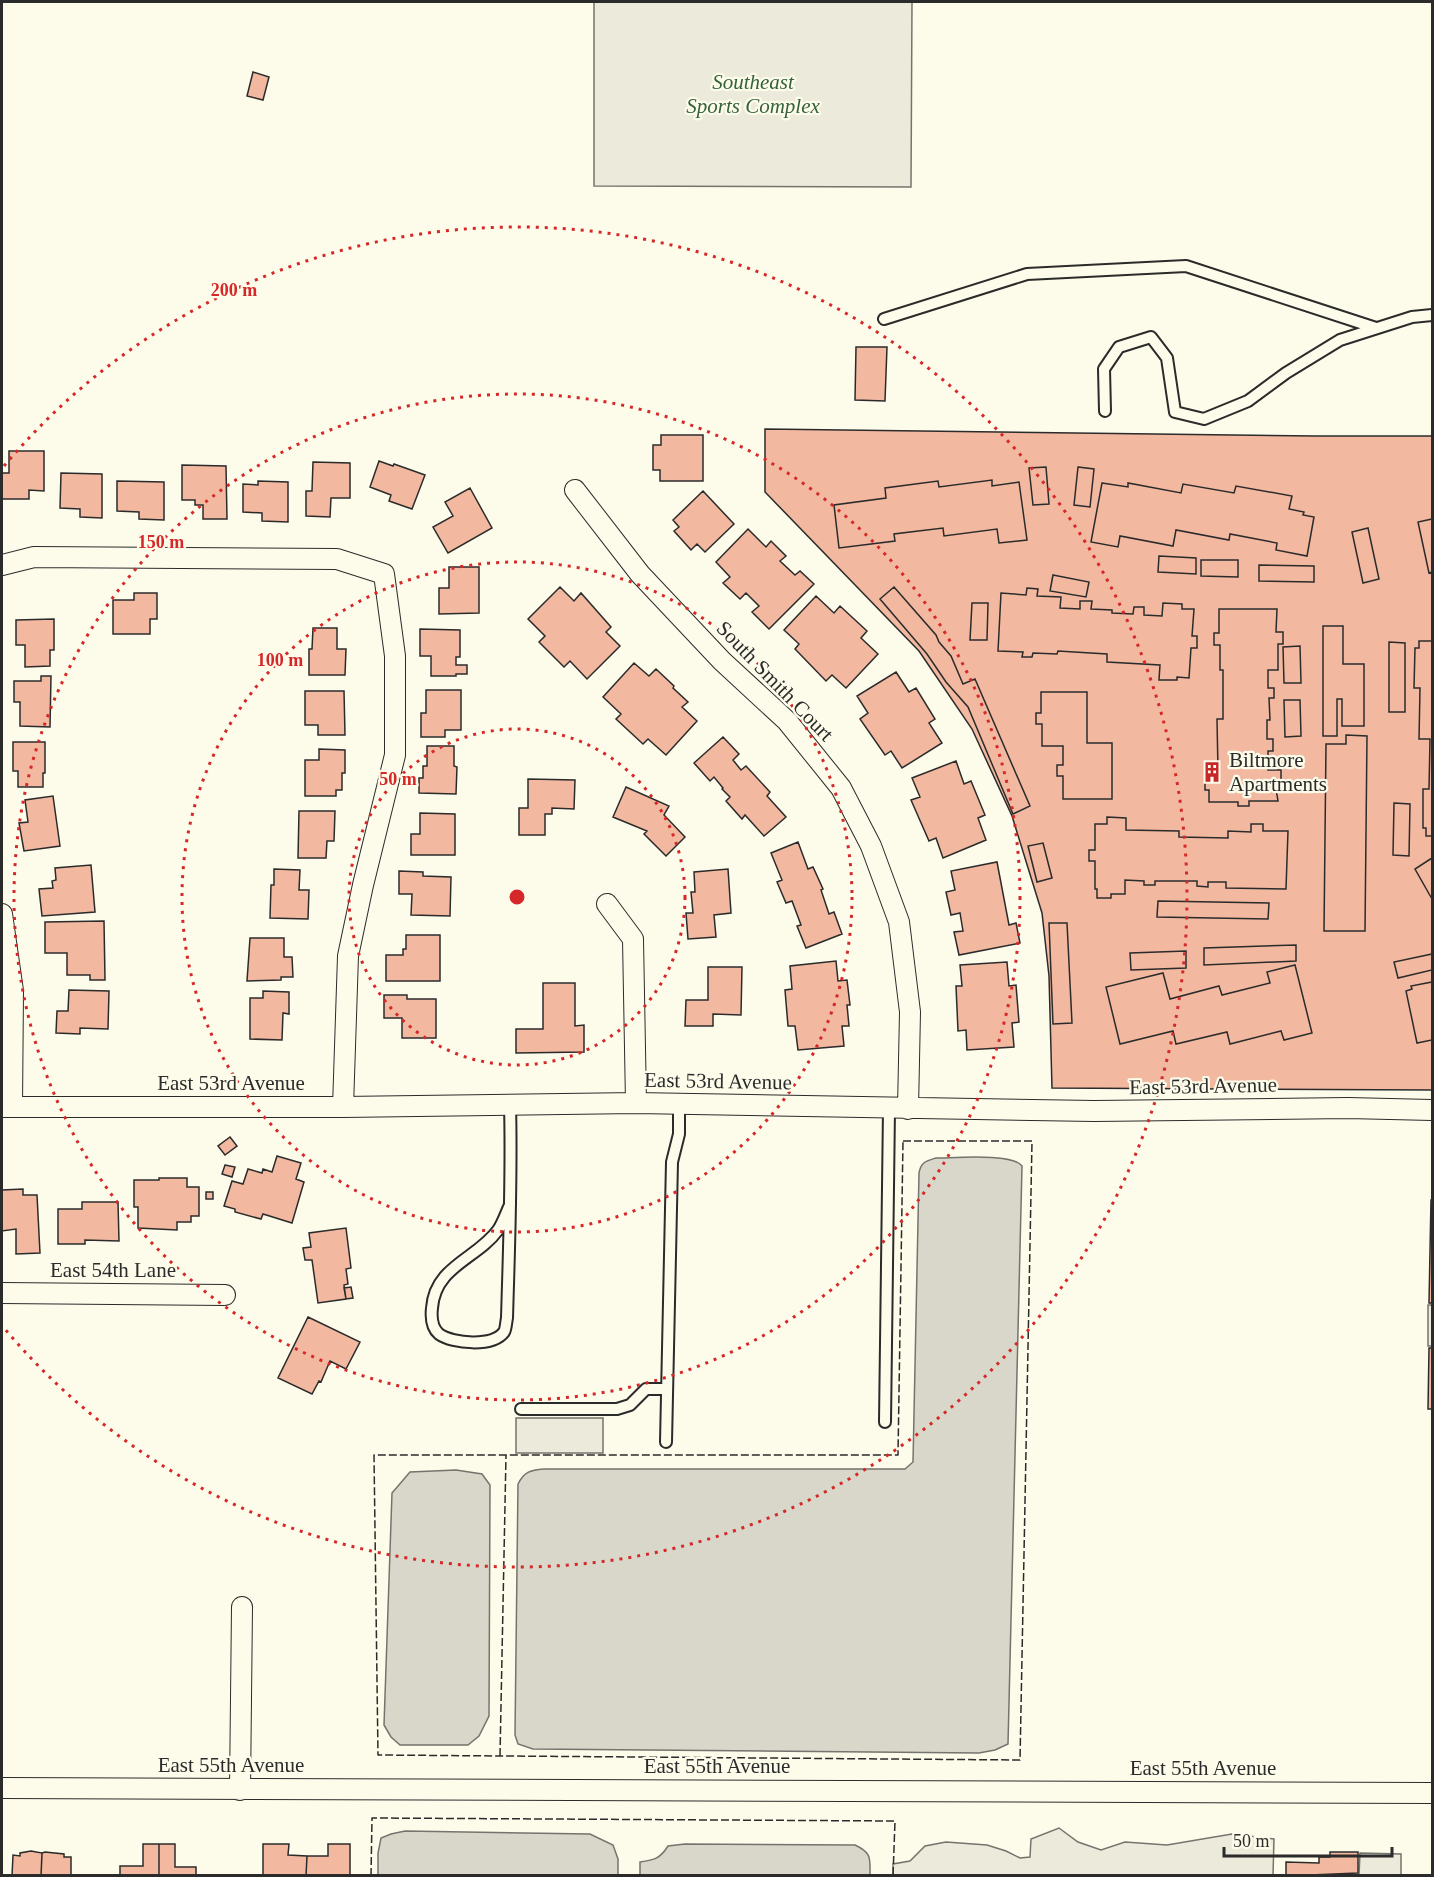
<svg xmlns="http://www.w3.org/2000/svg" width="1434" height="1877" viewBox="0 0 1434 1877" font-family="Georgia,serif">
  <rect width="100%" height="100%" fill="#fdfbea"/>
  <path fill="#ecebdb" stroke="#74746e" stroke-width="1.5" d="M594,2H912L911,187L594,186Z
    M1059,1828L1078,1842L1101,1850L1125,1842L1167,1845L1232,1834L1274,1839L1273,1875H893V1864L910,1861L925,1846L946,1842L987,1845L1006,1851L1020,1858L1030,1857L1031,1839Z"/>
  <path fill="#eceadb" stroke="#74746e" stroke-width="1.5" d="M1428,1305H1432V1346H1428Z
    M516,1418H603V1453H516Z
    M1360,1853L1401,1854V1875H1359Z"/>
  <path fill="#d8d7c9" stroke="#74746e" stroke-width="1.5" d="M936,1158C954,1158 1013,1153 1022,1166L1008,1744L995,1750L979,1753L533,1749L518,1744L515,1735L518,1484C524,1472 530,1470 544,1469H905L913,1462L919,1173C921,1162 926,1161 936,1158Z
    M456,1470L482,1474L490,1485L489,1716L479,1736L468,1745H400L391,1737L384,1725L392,1493L410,1472Z
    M405,1831L590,1834L613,1845L618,1859V1875H378V1853L381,1838L391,1834Z
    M685,1844L855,1845C872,1853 870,1858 870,1875H640V1862C654,1860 660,1859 668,1846Z"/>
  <path fill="#f2b8a0" stroke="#2b2b2b" stroke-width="1.5" d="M253,72L269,77L263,100L247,96Z
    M856,347H887L885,401L855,400Z
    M765,429L1316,436H1432V1090L1052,1088L1049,976L1042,913L1012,816L972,729L919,651L765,492Z
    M661,435H703V481H660V470H653V445H661Z
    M9,451H44V491L29,490V499H2V473H9Z
    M379,461L393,466L394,464L425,475L412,509L389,501L391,495L370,487Z
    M313,462L350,463V498H331L330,517L306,516V491H312Z
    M182,465L226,466L227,519H203V505H195V500H182Z
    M1046,467L1049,504L1033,505L1029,468Z
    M1078,467L1094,469L1090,507L1074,505Z
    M61,473L102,474V518L80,517V509L60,508Z
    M992,480V486L1019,482L1027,540L999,543L997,529L944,536L943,528L894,534L895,541L839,548L834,505L886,498L885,488L938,481L939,487Z
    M117,481L164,482V520L139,519V512L117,511Z
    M258,481L288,482V522L262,521V513L243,512V484L258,485Z
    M1102,483L1128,487V483L1181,493L1183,484L1234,493L1236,486L1292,496L1289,509L1304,512L1303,515L1314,517L1307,556L1276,550L1277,543L1230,534L1229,540L1176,530L1173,546L1120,536L1118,547L1091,542Z
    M470,488L492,528L448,553L433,527L453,516L445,502Z
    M703,491L734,524L705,552L697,544L691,550L674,531L679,527L673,520Z
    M1432,519V572L1429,573L1418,522Z
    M1368,528L1379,579L1363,583L1352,532Z
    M748,529L766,547L771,541L786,556L780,561L795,575L800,571L814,584L769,629L752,612L759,606L746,593L740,599L723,583L730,577L716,562Z
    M1159,556L1196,558V574L1158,572Z
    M1201,560H1238V577L1201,576Z
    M1259,565L1314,566V582L1259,581Z
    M449,567H479V613L439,614V588H449Z
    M1053,575L1089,582L1086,597L1050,591Z
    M560,587L574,601L581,593L611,627L606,632L620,646L587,679L570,661L564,667L539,642L545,636L528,619Z
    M894,587L936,635L939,642L951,656L963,684L975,679L1030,806L1013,814L968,707L946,682L927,654L880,599Z
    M1027,588L1038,589L1037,596L1061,597L1060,608L1080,609V601H1092L1091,609L1112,610V613L1133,614L1134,607H1144V615L1162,616L1163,603L1182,604V609H1194L1192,636H1197V648H1191L1189,678L1177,677V680H1159L1160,665L1107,662V654L1058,651L1057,654L1033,653L1032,657H1022L1023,652L998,651L1001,593L1026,595Z
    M134,593H157V619H150V634H113V600H134Z
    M816,596L834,613L840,606L867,631L861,638L878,654L846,688L832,675L826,681L795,649L799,644L784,630Z
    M972,603H988L987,640H970Z
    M1219,609H1277L1276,632H1283V644H1278V670H1268V688H1274V698H1269L1270,720H1267V739H1273V751H1268V770H1281V788L1276,789L1278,801H1249V806H1238V802H1209V790H1205V771H1218L1217,719H1223V670H1220V645H1214V633H1219Z
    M54,619V650H50V666L25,667V645H16V620Z
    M1323,626H1343V664H1364V726H1342V699H1337V736H1323Z
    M313,628H337V649H346L345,675H309V649H312Z
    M420,629L460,630V657H456V665H467V674H456V676H431V656H420Z
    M1419,641H1432V836H1426V828H1423V789H1429L1430,739H1419L1420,688H1414L1415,648H1419Z
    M1389,642L1405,643V712H1389Z
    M1300,646L1301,683H1284L1283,647Z
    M634,663L649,676L656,669L674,686L673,688L688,702L682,707L697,721L666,755L648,739L643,744L616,719L621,714L603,697Z
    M896,672L909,692L916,688L935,719L929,723L942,743L902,768L891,751L885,755L860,719L868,713L857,696Z
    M41,676H51L50,727L20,726V702H14V681H41Z
    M426,690H461V730H445V737H421V713H426Z
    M305,691H344L345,735H318V725H305Z
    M1041,692H1087V743H1112V799H1063V776H1057V765H1063V746H1042V724H1036V713H1041Z
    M1284,700H1300L1301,736L1285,737Z
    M1346,735L1367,736L1365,931H1324L1326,744H1346Z
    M723,737L739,754L733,760L741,770L746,766L770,792L767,796L786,817L764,836L745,815L742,819L726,801L730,797L722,789L723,788L714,777L710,781L694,763Z
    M13,742H45V773H43V787H18V771H13Z
    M427,746H454V766L457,767L456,794L419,793V778H423V766H427Z
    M319,749L345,750V773H342V790H336V796H305V760H319Z
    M956,761L964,784L971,781L985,815L978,818L986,840L943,858L936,838L929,841L911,800L920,797L912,778Z
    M528,779L575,780L574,809L552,808V814H545V835H519V808H528Z
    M626,787L669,806L664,815L685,837L666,856L644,834L647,831L613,817Z
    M53,796L60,846L24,851L19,823L28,822L25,800Z
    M1394,803L1410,804L1409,856L1393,855Z
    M299,811H335L334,841H327L326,858H298Z
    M420,813L455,814V855H411V834H420Z
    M1107,817L1126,818V830L1179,831V837L1228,838V831L1251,832V824H1263V831H1288L1286,889L1226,888V882H1208V887L1197,886V881H1155V885H1144V881L1125,880V894H1111V898H1097V889H1095V861H1089V850H1095V824H1107Z
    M798,842L808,869L813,867L823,889L821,890L829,914L834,912L842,934L806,948L797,926L801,925L792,901L786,903L777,882L782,880L771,853Z
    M1043,843L1052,878L1037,882L1028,846Z
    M1432,858V899L1415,869Z
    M997,862L1009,925L1016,923L1020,943L959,955L954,932L963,931L960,913L951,915L946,892L955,890L951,871Z
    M91,865L95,912L42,916L39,889L53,888L52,881L56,880L55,868Z
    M274,869L300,870L299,890H309L308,919L270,918L271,885H274Z
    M728,869L731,913L714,915L716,937L688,939L686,913H693L691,892H695L694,872Z
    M399,871L423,872V876L451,877L450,916L411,915L412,894H399Z
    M1158,901L1269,903L1268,919L1157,917Z
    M104,921L105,980H90V975H67V953H45V922Z
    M1049,923H1067L1072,1023L1053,1024Z
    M406,935H440V981H386V955H403V949H406Z
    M250,938H284V957H292L293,977H281V980L247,981Z
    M1296,945V961L1204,965V948Z
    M1186,951V968L1131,970L1130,953Z
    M1432,954V970L1398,978L1394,962Z
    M836,961L838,981L847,980L850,1005H847L849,1026H842L844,1046L798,1050L795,1026H788L785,990L792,989L790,966Z
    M1007,962L1009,986L1016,985L1019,1022L1012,1023L1014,1047L967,1050L966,1030L958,1031L956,986H962L960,965Z
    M1295,965L1312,1033L1284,1040L1281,1031L1230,1044L1227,1032L1176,1044L1173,1031L1120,1044L1106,987L1163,973L1170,999L1219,986L1222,995L1270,983L1267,972Z
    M708,967H742L741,1015L713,1014V1026H685L686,1000H708Z
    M1432,982V1040L1417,1043L1406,991L1412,989L1411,986Z
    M543,983H575V1026L584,1025V1052L516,1053V1029H543Z
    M69,990L109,991L108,1029L80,1028V1034L56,1033L57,1011H68Z
    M263,991L289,992V1014L283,1013L282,1040L250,1039V998H263Z
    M384,995H407V999H436V1038H402V1018H384Z
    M230,1137L237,1146L225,1155L218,1146Z
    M277,1156L301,1163L296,1179L304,1182L292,1223L263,1214L261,1219L235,1212V1209L224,1206L232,1181L243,1184L248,1169L262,1173L263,1169L272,1172Z
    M225,1165L235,1167L232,1177L222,1174Z
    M159,1178H187V1187H199V1216H191V1222H177V1230L138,1228V1207H134V1180H159Z
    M23,1189V1195H37L40,1253L16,1254V1229L2,1231V1190Z
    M206,1192H213V1199H206Z
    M1431,1200H1432V1303H1429Z
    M82,1202H118L119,1241L85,1240V1244H58V1209H82Z
    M346,1228L351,1268L346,1269L348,1284L344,1285L346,1299L318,1303L312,1260H305L303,1248L311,1247L309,1233Z
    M351,1287L353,1298L346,1299L344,1288Z
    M308,1317L360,1342L346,1369L330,1361L321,1382L319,1381L312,1394L278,1378Z
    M1429,1348H1432V1409H1428Z
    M143,1844H159V1876H120V1866H143Z
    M159,1844H175V1867H196V1876H159Z
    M263,1844H289L288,1855L307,1856L306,1876H263Z
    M328,1844H350V1876H306L307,1856H328Z
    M31,1851L42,1853L41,1876H12L13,1855L20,1856V1853Z
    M45,1852L64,1854V1857H71V1876H41L42,1853Z
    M1330,1852H1358V1873L1286,1876V1862L1319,1863V1857H1330Z"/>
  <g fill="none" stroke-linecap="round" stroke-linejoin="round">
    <g stroke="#2b2b2b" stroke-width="14">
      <path id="lane" d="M884,319L1027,274L1186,266L1376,328
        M1105,411L1104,369L1119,347L1151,337L1167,358L1175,412L1204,419L1248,401L1286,373L1340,340L1412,317L1432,315
        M510,1105C512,1176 509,1247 507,1318C506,1322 506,1329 504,1332C493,1347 453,1344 439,1334C432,1328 431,1317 432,1308C435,1266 477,1259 498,1230C503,1223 506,1213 510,1205
        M521,1409H617L630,1405L646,1389H667
        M885,1422L889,1109
        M666,1442L672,1162L679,1134V1104"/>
    </g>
    <g stroke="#2b2b2b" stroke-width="22">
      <path id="street" d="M575,490L640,574L722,661L787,721L841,788L871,846L899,922L910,1012L908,1109
        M2,565L34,557L337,559L384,574L395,656V755L363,885L348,956L343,1107
        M607,904L633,939L636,1103
        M2,914L13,991L12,1107
        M2,1107H343L636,1103L1094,1111L1348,1108L1432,1110
        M2,1293L225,1295
        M2,1788L1432,1793
        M240,1790L242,1607"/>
    </g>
    <use href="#lane" stroke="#fdfbea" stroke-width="10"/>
    <use href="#street" stroke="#fdfbea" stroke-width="20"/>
    <path stroke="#2b2b2b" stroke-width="1.5" stroke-dasharray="8 3" stroke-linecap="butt" d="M903,1141H1032L1020,1760L378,1755L374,1455H898Z
      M500,1756L506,1455
      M371,1876L372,1818L895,1821L893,1876"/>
  </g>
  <g fill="none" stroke="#d62828" stroke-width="3" stroke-dasharray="3 6">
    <circle cx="517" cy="897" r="168"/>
    <circle cx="517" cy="897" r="335"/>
    <circle cx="517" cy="897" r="503"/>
    <path d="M4 466A670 670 0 1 1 4 1328"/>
  </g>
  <defs>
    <g id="building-bare" transform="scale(1.62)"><path d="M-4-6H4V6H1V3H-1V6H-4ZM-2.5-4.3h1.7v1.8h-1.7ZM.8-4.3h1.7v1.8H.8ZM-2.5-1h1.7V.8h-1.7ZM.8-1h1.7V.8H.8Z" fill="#c62828" stroke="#fdfbea" stroke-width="2.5" paint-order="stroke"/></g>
  </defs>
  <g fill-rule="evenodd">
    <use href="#building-bare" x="1212" y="772"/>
  </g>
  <g text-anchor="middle" stroke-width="4.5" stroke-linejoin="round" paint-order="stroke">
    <g font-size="21" font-style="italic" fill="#34623c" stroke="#fdfbea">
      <text x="753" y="89">Southeast<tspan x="753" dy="24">Sports Complex</tspan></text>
    </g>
    <g font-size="21" fill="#2b2b2b" stroke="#fdfbea">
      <text transform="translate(775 681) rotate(46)" y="7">South Smith Court</text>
      <text transform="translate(718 1081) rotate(1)" y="7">East 53rd Avenue</text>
      <text x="231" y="1090">East 53rd Avenue</text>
      <text transform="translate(1203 1086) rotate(-1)" y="7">East 53rd Avenue</text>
      <text x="113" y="1277">East 54th Lane</text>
      <text x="231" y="1772">East 55th Avenue</text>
      <text x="717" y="1773">East 55th Avenue</text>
      <text x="1203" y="1775">East 55th Avenue</text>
    </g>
    <g font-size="21" fill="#2b2b2b" stroke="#fdfbea" text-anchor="start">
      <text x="1229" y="767">Biltmore<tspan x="1229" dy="24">Apartments</tspan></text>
    </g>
  </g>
  <circle cx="517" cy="897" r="9" fill="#d62828" stroke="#fdfbea" stroke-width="3"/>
  <g font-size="18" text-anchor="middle" font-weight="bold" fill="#d62828" stroke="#fdfbea" stroke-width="4.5" stroke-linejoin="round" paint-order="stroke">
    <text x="234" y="296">200 m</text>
    <text x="161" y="548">150 m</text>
    <text x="280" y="666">100 m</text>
    <text x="398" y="785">50 m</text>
  </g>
  <rect width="1434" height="1877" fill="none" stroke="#2b2b2b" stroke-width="6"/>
  <path d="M1224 1847v9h168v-9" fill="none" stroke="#2b2b2b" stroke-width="3"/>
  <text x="1233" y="1847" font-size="18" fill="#2b2b2b" stroke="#fdfbea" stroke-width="4.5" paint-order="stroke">50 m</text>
</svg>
